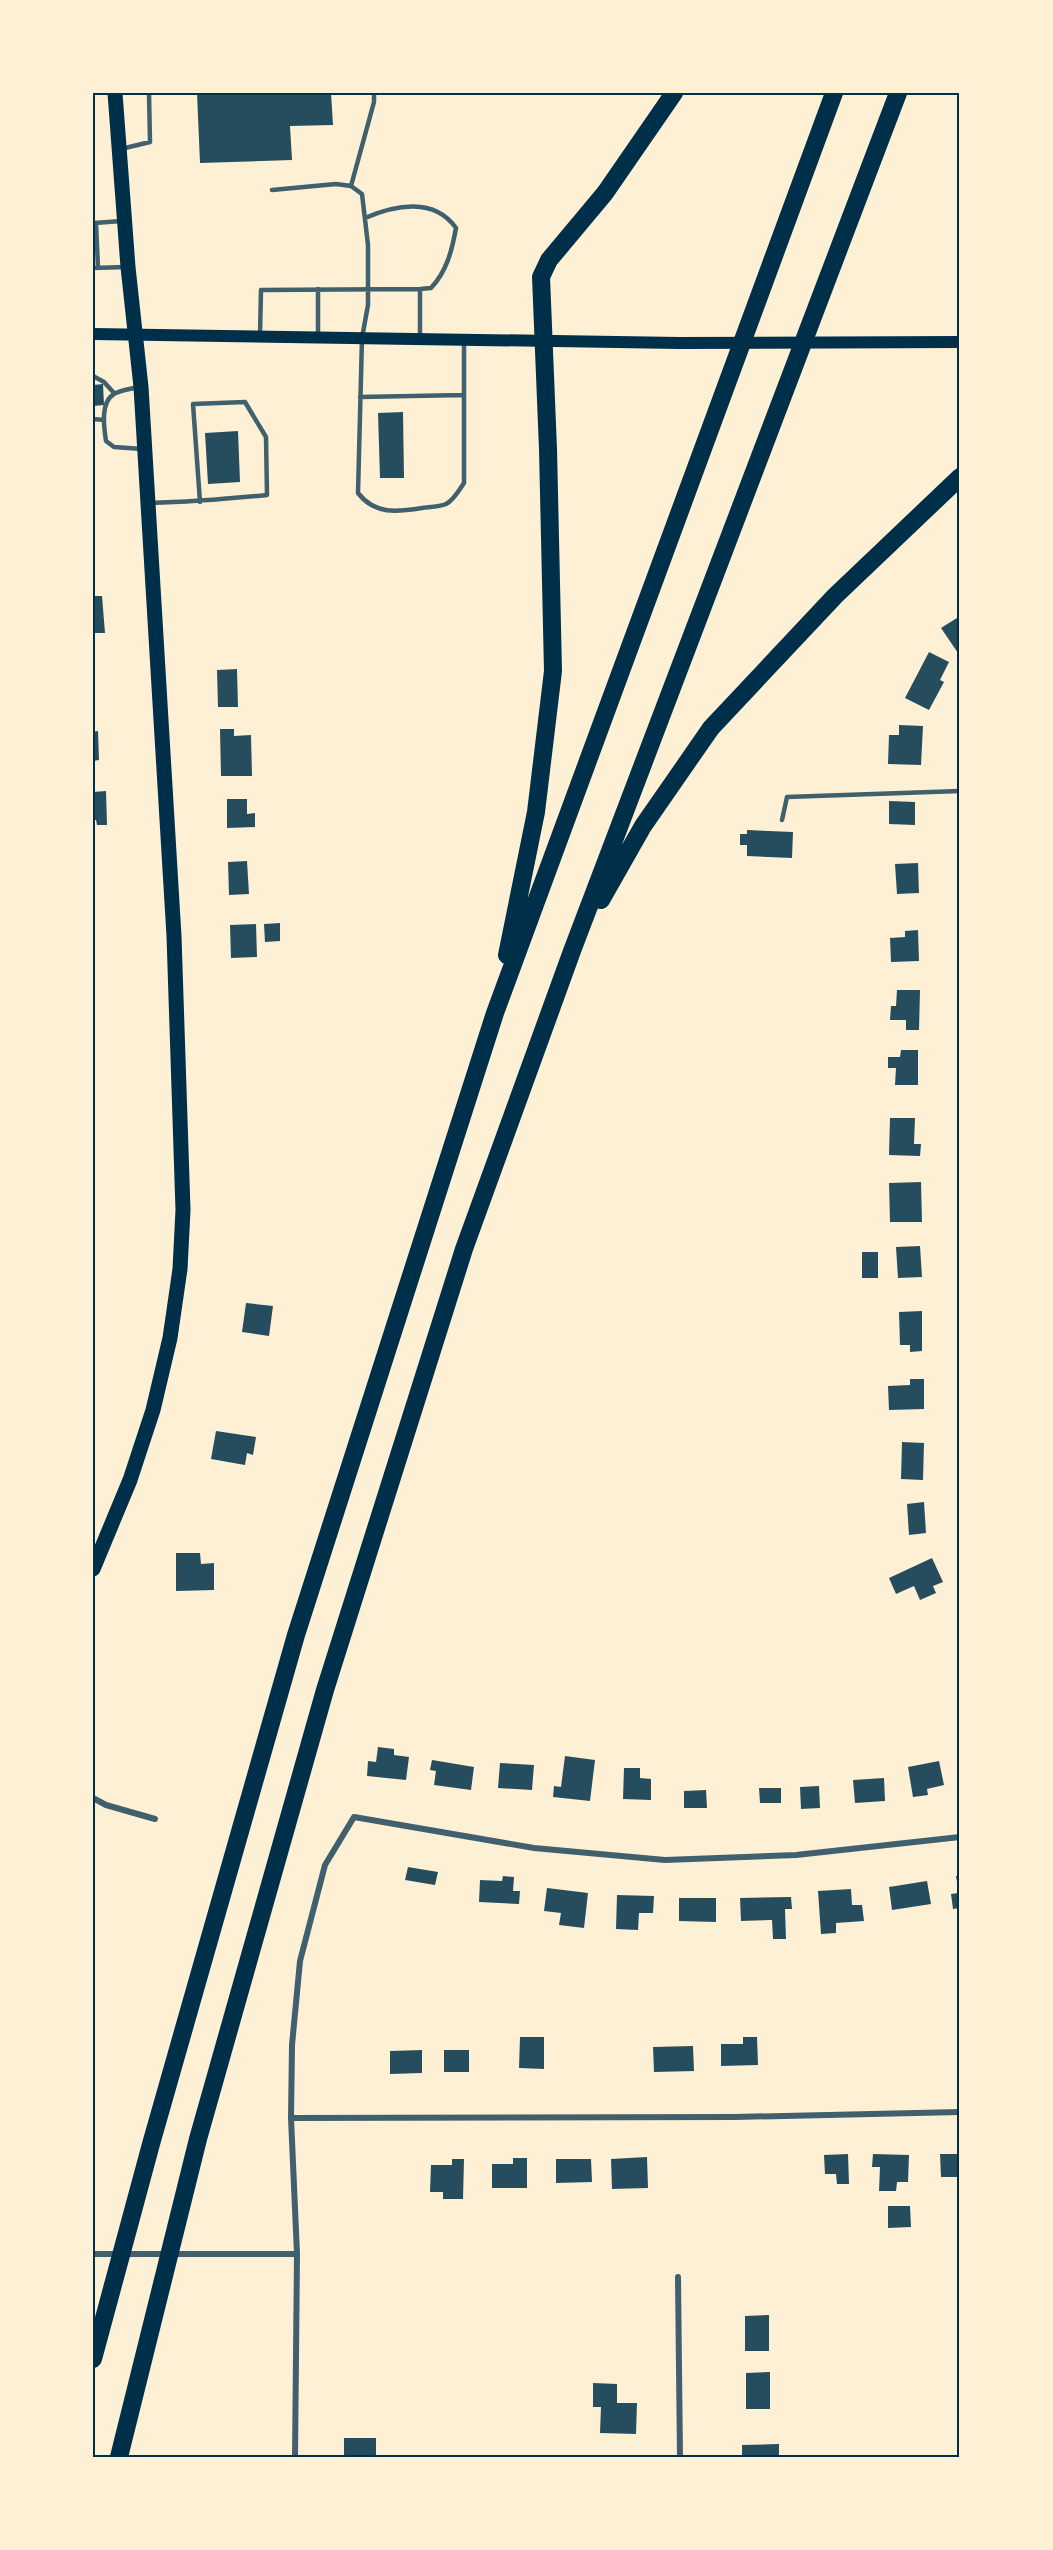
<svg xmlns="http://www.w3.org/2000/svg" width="1053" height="2550" viewBox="0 0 1053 2550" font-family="'Varela Round',sans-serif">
  <rect width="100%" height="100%" fill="#fdf0d5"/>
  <path fill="#264d5e" d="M197,93H331L333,125L290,126L292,160L200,163Z
    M103,384L104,405L93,406V385Z
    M403,412L404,478H380L378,413Z
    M238,431L240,482L208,484L205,433Z
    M93,596H102L105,633H93Z
    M960,616V652L958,653L941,628Z
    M929,652L949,662L940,680L944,682L929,710L905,698Z
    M237,669L238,707H218L217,670Z
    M899,725L923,726L921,765L888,764L889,735H899Z
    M220,729H234V736L251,735L252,776H221Z
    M98,731L99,760L93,761V732Z
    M106,791L107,825H97L96,820H93V792Z
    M227,799H247V814L255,813V827L227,828Z
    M889,801L915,802V825L889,824Z
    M747,830L793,832L792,858L747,856V845H740V834H747Z
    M247,861L249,894L229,895L228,862Z
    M918,863L919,893L897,894L895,864Z
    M280,923V941L265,942L264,924Z
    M256,924L257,957L231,958L230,925Z
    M918,930L919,961L891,962L890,938L905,937V931Z
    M897,990H920L919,1030H906V1020H890L891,1006H896Z
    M901,1050H918V1085H895L896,1068H888V1057H900Z
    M890,1118H915L914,1144H921L920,1156L889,1155Z
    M921,1182L922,1222H890L889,1183Z
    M920,1246L922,1277L898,1278L896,1247Z
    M862,1252H878V1278H862Z
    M246,1303L273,1306L269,1336L242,1332Z
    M922,1311V1351L910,1352V1345H900L899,1312Z
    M910,1379H924V1409L889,1410L888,1386L910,1385Z
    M216,1431L256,1437L253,1455L247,1453L245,1465L211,1459Z
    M902,1442L924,1443L923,1480L901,1479Z
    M924,1502L926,1533L909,1535L907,1504Z
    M176,1553H200L201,1564L214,1563V1590L176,1591Z
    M932,1558L943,1582L933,1586L936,1593L920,1600L914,1586L896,1594L889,1578Z
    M378,1747L394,1749V1755L409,1757L406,1780L367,1776L368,1761L376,1762Z
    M565,1756L595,1760L590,1801L553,1797L554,1786L561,1787Z
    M432,1760L474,1767L471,1790L434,1785L436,1771L430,1770Z
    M939,1761L944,1785L927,1789L928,1795L913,1797L908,1767Z
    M500,1763L534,1765L532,1790L498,1788Z
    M624,1768H640V1778L651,1779V1800L623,1799Z
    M884,1778L885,1801L855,1803L853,1780Z
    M819,1786L820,1808L801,1809L800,1787Z
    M759,1788H781V1803H760Z
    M706,1790L707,1808H684V1791Z
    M408,1867L438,1872L435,1885L405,1880Z
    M960,1875V1908L953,1909L951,1894L959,1893L956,1876Z
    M503,1876L514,1877L513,1891H520L519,1904L479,1902L480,1880L502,1881Z
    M927,1881L931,1904L892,1910L889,1887Z
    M547,1888L588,1893L584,1928L559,1925L561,1913L544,1911Z
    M851,1889L852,1905H862L864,1921L836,1923V1933L821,1934L818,1891Z
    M617,1895L654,1896L653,1913H639L638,1930L616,1929Z
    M791,1897L792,1909H785L786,1939H773L772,1920L741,1921L740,1898Z
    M679,1898H716V1922L679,1921Z
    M520,2037H544V2069L519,2068Z
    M743,2037H757L758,2065L721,2066V2044H743Z
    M693,2046L694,2071L654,2072L653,2047Z
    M422,2050V2073L390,2074V2051Z
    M444,2050H469V2072H444Z
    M848,2154L849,2184H837L836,2174H825L824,2155Z
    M873,2154L909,2155L908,2182H897L896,2191H879L880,2167H872Z
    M940,2154H960V2177H941Z
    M647,2157L648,2188L612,2189L611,2159Z
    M513,2158H527V2188H492V2164H513Z
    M452,2159H464L463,2199H443V2192H430L431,2165H452Z
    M556,2159H591L592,2182L556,2183Z
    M888,2206H910L911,2227L888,2228Z
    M769,2315V2351H745V2316Z
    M770,2372V2409H746V2373Z
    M593,2383L617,2384V2403H637L636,2434L600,2433L601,2407H593Z
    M344,2438H376V2457H344Z
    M779,2444V2457H742V2445Z"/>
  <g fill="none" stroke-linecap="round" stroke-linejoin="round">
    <path stroke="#3f606c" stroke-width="4.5" d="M121,149L150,142L149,93
      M351,186L374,102V93
      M272,190L336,184L351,186L362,194L368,245V305L362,338L358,493C375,515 397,512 422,508C429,507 439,507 446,504C454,500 459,490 464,483V342
      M94,223L122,221
      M96,223L98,268
      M93,268L126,267
      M318,289V337
      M420,289V338
      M260,335L261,290L420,289L431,288C447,271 452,250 456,228C434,197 395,205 365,218
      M93,376L104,382L114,393
      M138,387C131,389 120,390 114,394C100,402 104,428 106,441L114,447L142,449
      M360,397L464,395
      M93,419L104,420
      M150,503C189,502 227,499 267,495L266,437L245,402L193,404L200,502
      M782,820L787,797L960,791"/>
    <path stroke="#3f606c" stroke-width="6" d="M93,1798L106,1805L155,1819
      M291,2118L735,2117L960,2112
      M93,2254H297
      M678,2277L680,2457
      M295,2457L297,2254L291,2118L292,2045L300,1961L325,1865L354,1817L534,1848L665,1860L796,1855L960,1837"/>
    <path stroke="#003049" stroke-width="12" d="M93,334L679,343L960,342"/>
    <path stroke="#003049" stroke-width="15" d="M93,1569L130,1480L153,1410L170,1338L180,1269L183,1210L174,936L141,387L128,267L115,93"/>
    <path stroke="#003049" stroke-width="18" d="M601,900L643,826L711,728L835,596L960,477
      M507,955L536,812L553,671L548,449L541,277L549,260L605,193L674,93
      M93,2359L151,2144L296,1635L495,1013L834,93
      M119,2457L198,2139L325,1690L464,1249L572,951L898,93"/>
  </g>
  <rect width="1053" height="2550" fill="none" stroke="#fdf0d5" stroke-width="189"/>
  <rect x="94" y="94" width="864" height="2362" fill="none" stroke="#003049" stroke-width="2"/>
</svg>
